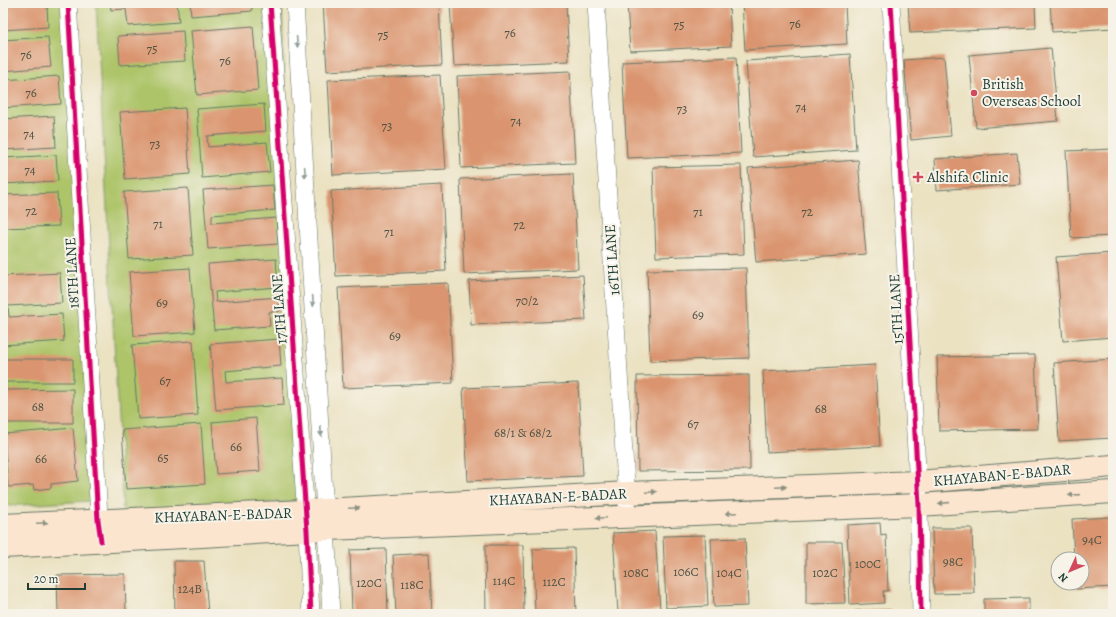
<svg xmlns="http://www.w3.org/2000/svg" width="1116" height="617" viewBox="0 0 1116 617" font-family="Alegreya,serif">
  <rect width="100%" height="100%" fill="#f7f3e8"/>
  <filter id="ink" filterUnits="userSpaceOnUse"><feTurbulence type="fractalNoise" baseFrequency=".025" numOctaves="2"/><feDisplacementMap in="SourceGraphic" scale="8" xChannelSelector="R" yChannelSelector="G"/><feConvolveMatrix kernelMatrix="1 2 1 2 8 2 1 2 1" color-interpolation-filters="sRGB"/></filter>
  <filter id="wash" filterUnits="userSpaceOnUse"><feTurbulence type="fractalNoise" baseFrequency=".012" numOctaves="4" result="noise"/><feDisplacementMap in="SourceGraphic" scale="16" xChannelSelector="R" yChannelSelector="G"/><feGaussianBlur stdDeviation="0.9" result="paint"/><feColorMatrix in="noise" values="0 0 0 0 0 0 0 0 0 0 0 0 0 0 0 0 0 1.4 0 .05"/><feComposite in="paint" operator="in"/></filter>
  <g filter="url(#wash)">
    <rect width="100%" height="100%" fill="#ebe2c2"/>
    <path fill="#adc469" stroke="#66804e" d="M3,3H72L91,501L3,506Z
      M96,3H282L300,501L123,511Z"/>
    <g id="blocks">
      <path fill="#da956f" d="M3,3H47L48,27L3,30Z
        M110,3H177L179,22L128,26L126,9L111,10Z
        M190,3H252V11L191,16Z
        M323,3H439L442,65L327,71Z
        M450,3H566L569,61L454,66Z
        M627,3H729L731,46L630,51Z
        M742,3H845L847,44L745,50Z
        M908,3H1035L1036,28L910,33Z
        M1050,3H1113V28L1052,32Z
        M253,26L258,90L197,95L191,31Z
        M183,31L185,61L120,65L118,36Z
        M48,37L51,67L3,71V40Z
        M1051,48L1058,121L976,128L969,55Z
        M850,54L856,150L753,157L746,61Z
        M736,57L741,153L627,158L622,62Z
        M944,57L951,136L911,140L904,60Z
        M570,71L575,163L461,168L457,76Z
        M440,75L446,169L333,175L328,80Z
        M59,76L61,104L3,108V80Z
        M264,104L266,131L207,136L208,147L267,142L270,172L202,178L197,109Z
        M185,108L190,174L125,179L120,112Z
        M54,116L56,147L3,150V119Z
        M1113,149V236L1071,238L1066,151Z
        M1017,153L1020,184L937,190L935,159Z
        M56,155L58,181L3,184V158Z
        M858,160L866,254L756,262L748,168Z
        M741,165L744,254L656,257L653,167Z
        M573,174L578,269L464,274L460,179Z
        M273,185L275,210L212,215V223L276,218L278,244L208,249L203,190Z
        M442,185L446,271L336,276L331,191Z
        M188,188L193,255L129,259L124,192Z
        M57,193L59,226L3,228V195Z
        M1113,253V337L1063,341L1056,257Z
        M276,259L278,287L215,292L216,302L279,297L280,311L269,312L270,326L214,330L208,264Z
        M190,268L195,332L134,336L129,272Z
        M746,268L749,358L650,361L647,270Z
        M60,273L62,303L8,306L9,317L62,314L64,341L3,345V276Z
        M583,275L586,320L471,325L469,281Z
        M448,283L453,383L343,388L338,288Z
        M279,339L281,366L225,371L226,382L282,378L284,405L216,410L210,344Z
        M193,341L198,415L138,419L132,345Z
        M1035,355L1038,429L939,431L937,357Z
        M3,359H73V382H6V390L73,389V423H3Z
        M1113,359V438L1059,441L1054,363Z
        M875,365L880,446L767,452L763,371Z
        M749,375L750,470L638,471L637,376Z
        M578,383L583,476L468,481L463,388Z
        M256,418L260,471L216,474L212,422Z
        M201,424L205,484L126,489L122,430Z
        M73,428L78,481L51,484V488L34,490L33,485L8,487L4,434Z
        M1111,517L1113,587L1076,589L1075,583H1082V559H1074L1072,519Z
        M880,523L881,535L886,534L888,591H883L884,603L850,605L847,525Z
        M932,528H972L974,593L934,594Z
        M655,531L660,610L618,613L613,533Z
        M705,535L708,606L666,608L663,536Z
        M745,538L748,606L714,607L711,539Z
        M806,542H842L845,603L806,604Z
        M485,545H523L524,614H486Z
        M574,548L576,614H535L533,549Z
        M386,549L388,614H352L350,550Z
        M429,553L432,614H396L393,555Z
        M174,561H204L208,614H175Z
        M125,574L126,614H58L57,575Z
        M1029,598V614H984V599Z
        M891,610V614H855V611Z"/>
    </g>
  </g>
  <g filter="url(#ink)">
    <use href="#blocks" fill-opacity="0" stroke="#676" stroke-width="1"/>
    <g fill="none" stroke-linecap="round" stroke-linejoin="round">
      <g stroke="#676" stroke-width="18">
        <path id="street" d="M68,3L100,533
          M270,3L307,531L311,614
          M295,3L331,614
          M596,3L628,517
          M891,3L919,505L921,614"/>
      </g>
      <g stroke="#676" stroke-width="24">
        <path id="secondary" d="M3,525L305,511L628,493L918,482L1113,466
          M3,547L327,529L919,505L1113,492"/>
      </g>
      <use href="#street" stroke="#fff" stroke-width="17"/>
      <use href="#secondary" stroke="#fbe5cf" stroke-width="22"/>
      <g stroke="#f7f3e8" stroke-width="8">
        <path id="cycleway" d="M68,3L98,520L101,541
          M270,3L307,531L311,614
          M891,3L919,505L921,614"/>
      </g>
      <use href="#cycleway" stroke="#d6006c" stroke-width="5"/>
    </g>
    <defs><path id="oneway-solid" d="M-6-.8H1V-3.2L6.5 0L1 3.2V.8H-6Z"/></defs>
    <g fill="#8f9e9a">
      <use href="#oneway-solid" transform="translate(297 42) rotate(86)"/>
      <use href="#oneway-solid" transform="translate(305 172) rotate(86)"/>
      <use href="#oneway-solid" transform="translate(313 301) rotate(86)"/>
      <use href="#oneway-solid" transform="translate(321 431) rotate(86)"/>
    </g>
    <g fill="#8d9182">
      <use href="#oneway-solid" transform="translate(781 487) rotate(-2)"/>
      <use href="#oneway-solid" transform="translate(651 492) rotate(-2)"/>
      <use href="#oneway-solid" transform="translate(1074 495) rotate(176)"/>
      <use href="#oneway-solid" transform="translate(944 503) rotate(176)"/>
      <use href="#oneway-solid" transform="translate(354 508) rotate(-3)"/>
      <use href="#oneway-solid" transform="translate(731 513) rotate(178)"/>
      <use href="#oneway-solid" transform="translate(601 518) rotate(178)"/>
      <use href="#oneway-solid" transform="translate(42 523) rotate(-3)"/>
    </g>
  </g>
  <g fill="#d1495b" stroke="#f7f3e8" stroke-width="1.5">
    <circle cx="974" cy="93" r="4"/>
    <path d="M916 171h4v4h4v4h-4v4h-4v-4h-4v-4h4z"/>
  </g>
  <g text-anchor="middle" stroke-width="4" stroke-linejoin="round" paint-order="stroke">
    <g font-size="13" fill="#4e5343">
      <text x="795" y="28">76</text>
      <text x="679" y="29">75</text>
      <text x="510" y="37">76</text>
      <text x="383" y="39">75</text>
      <text x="152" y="53">75</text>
      <text x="26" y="59">76</text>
      <text x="225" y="65">76</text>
      <text x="31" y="97">76</text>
      <text x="801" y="111">74</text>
      <text x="682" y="113">73</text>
      <text x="516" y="125">74</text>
      <text x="387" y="130">73</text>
      <text x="29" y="138">74</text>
      <text x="155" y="148">73</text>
      <text x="30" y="174">74</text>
      <text x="31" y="215">72</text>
      <text x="698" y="216">71</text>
      <text x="807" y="216">72</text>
      <text x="158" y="228">71</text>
      <text x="519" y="229">72</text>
      <text x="389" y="236">71</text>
      <text x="527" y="305">70/2</text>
      <text x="162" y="307">69</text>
      <text x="698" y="319">69</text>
      <text x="395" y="340">69</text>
      <text x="165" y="385">67</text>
      <text x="38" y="411">68</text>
      <text x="821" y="413">68</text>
      <text x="693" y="428">67</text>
      <text x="523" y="437">68/1 &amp; 68/2</text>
      <text x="236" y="451">66</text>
      <text x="163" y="462">65</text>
      <text x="41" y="463">66</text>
      <text x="1092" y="544">94C</text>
      <text x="953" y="566">98C</text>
      <text x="868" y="568">100C</text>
      <text x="686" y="576">106C</text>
      <text x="636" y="577">108C</text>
      <text x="729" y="577">104C</text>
      <text x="825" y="577">102C</text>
      <text x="504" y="585">114C</text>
      <text x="554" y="586">112C</text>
      <text x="369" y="587">120C</text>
      <text x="412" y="589">118C</text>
      <text x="190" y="593">124B</text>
    </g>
    <g font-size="15" fill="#1f3d34" stroke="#f7f3e8" text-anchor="start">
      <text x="982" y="89">British<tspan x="982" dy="17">Overseas School</tspan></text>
      <text x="927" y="182">Alshifa Clinic</text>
    </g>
    <g font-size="15" fill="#1f3d34" stroke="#f7f3e8">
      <text transform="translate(612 260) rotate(-94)" y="5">16TH LANE</text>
      <text transform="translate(72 273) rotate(-93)" y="5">18TH LANE</text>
      <text transform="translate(279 309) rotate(-94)" y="5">17TH LANE</text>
      <text transform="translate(896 309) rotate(-93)" y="5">15TH LANE</text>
      <text transform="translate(1002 475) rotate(-5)" y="5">KHAYABAN-E-BADAR</text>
      <text transform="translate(558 497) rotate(-3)" y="5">KHAYABAN-E-BADAR</text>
      <text transform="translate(223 515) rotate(-2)" y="5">KHAYABAN-E-BADAR</text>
    </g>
  </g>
  <rect width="1116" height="617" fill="none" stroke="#f7f3e8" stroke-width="16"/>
  <g transform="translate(1070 571) rotate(226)"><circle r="19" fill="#f7f3e8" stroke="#a1aaa0"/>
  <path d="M0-3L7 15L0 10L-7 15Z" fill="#d1495b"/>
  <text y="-6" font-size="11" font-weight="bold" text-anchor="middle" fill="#1f3d34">N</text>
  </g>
  <path d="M28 583v6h57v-6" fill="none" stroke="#1f3d34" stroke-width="2"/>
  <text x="34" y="583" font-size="12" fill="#1f3d34" stroke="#f7f3e8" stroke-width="3" paint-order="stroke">20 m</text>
</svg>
